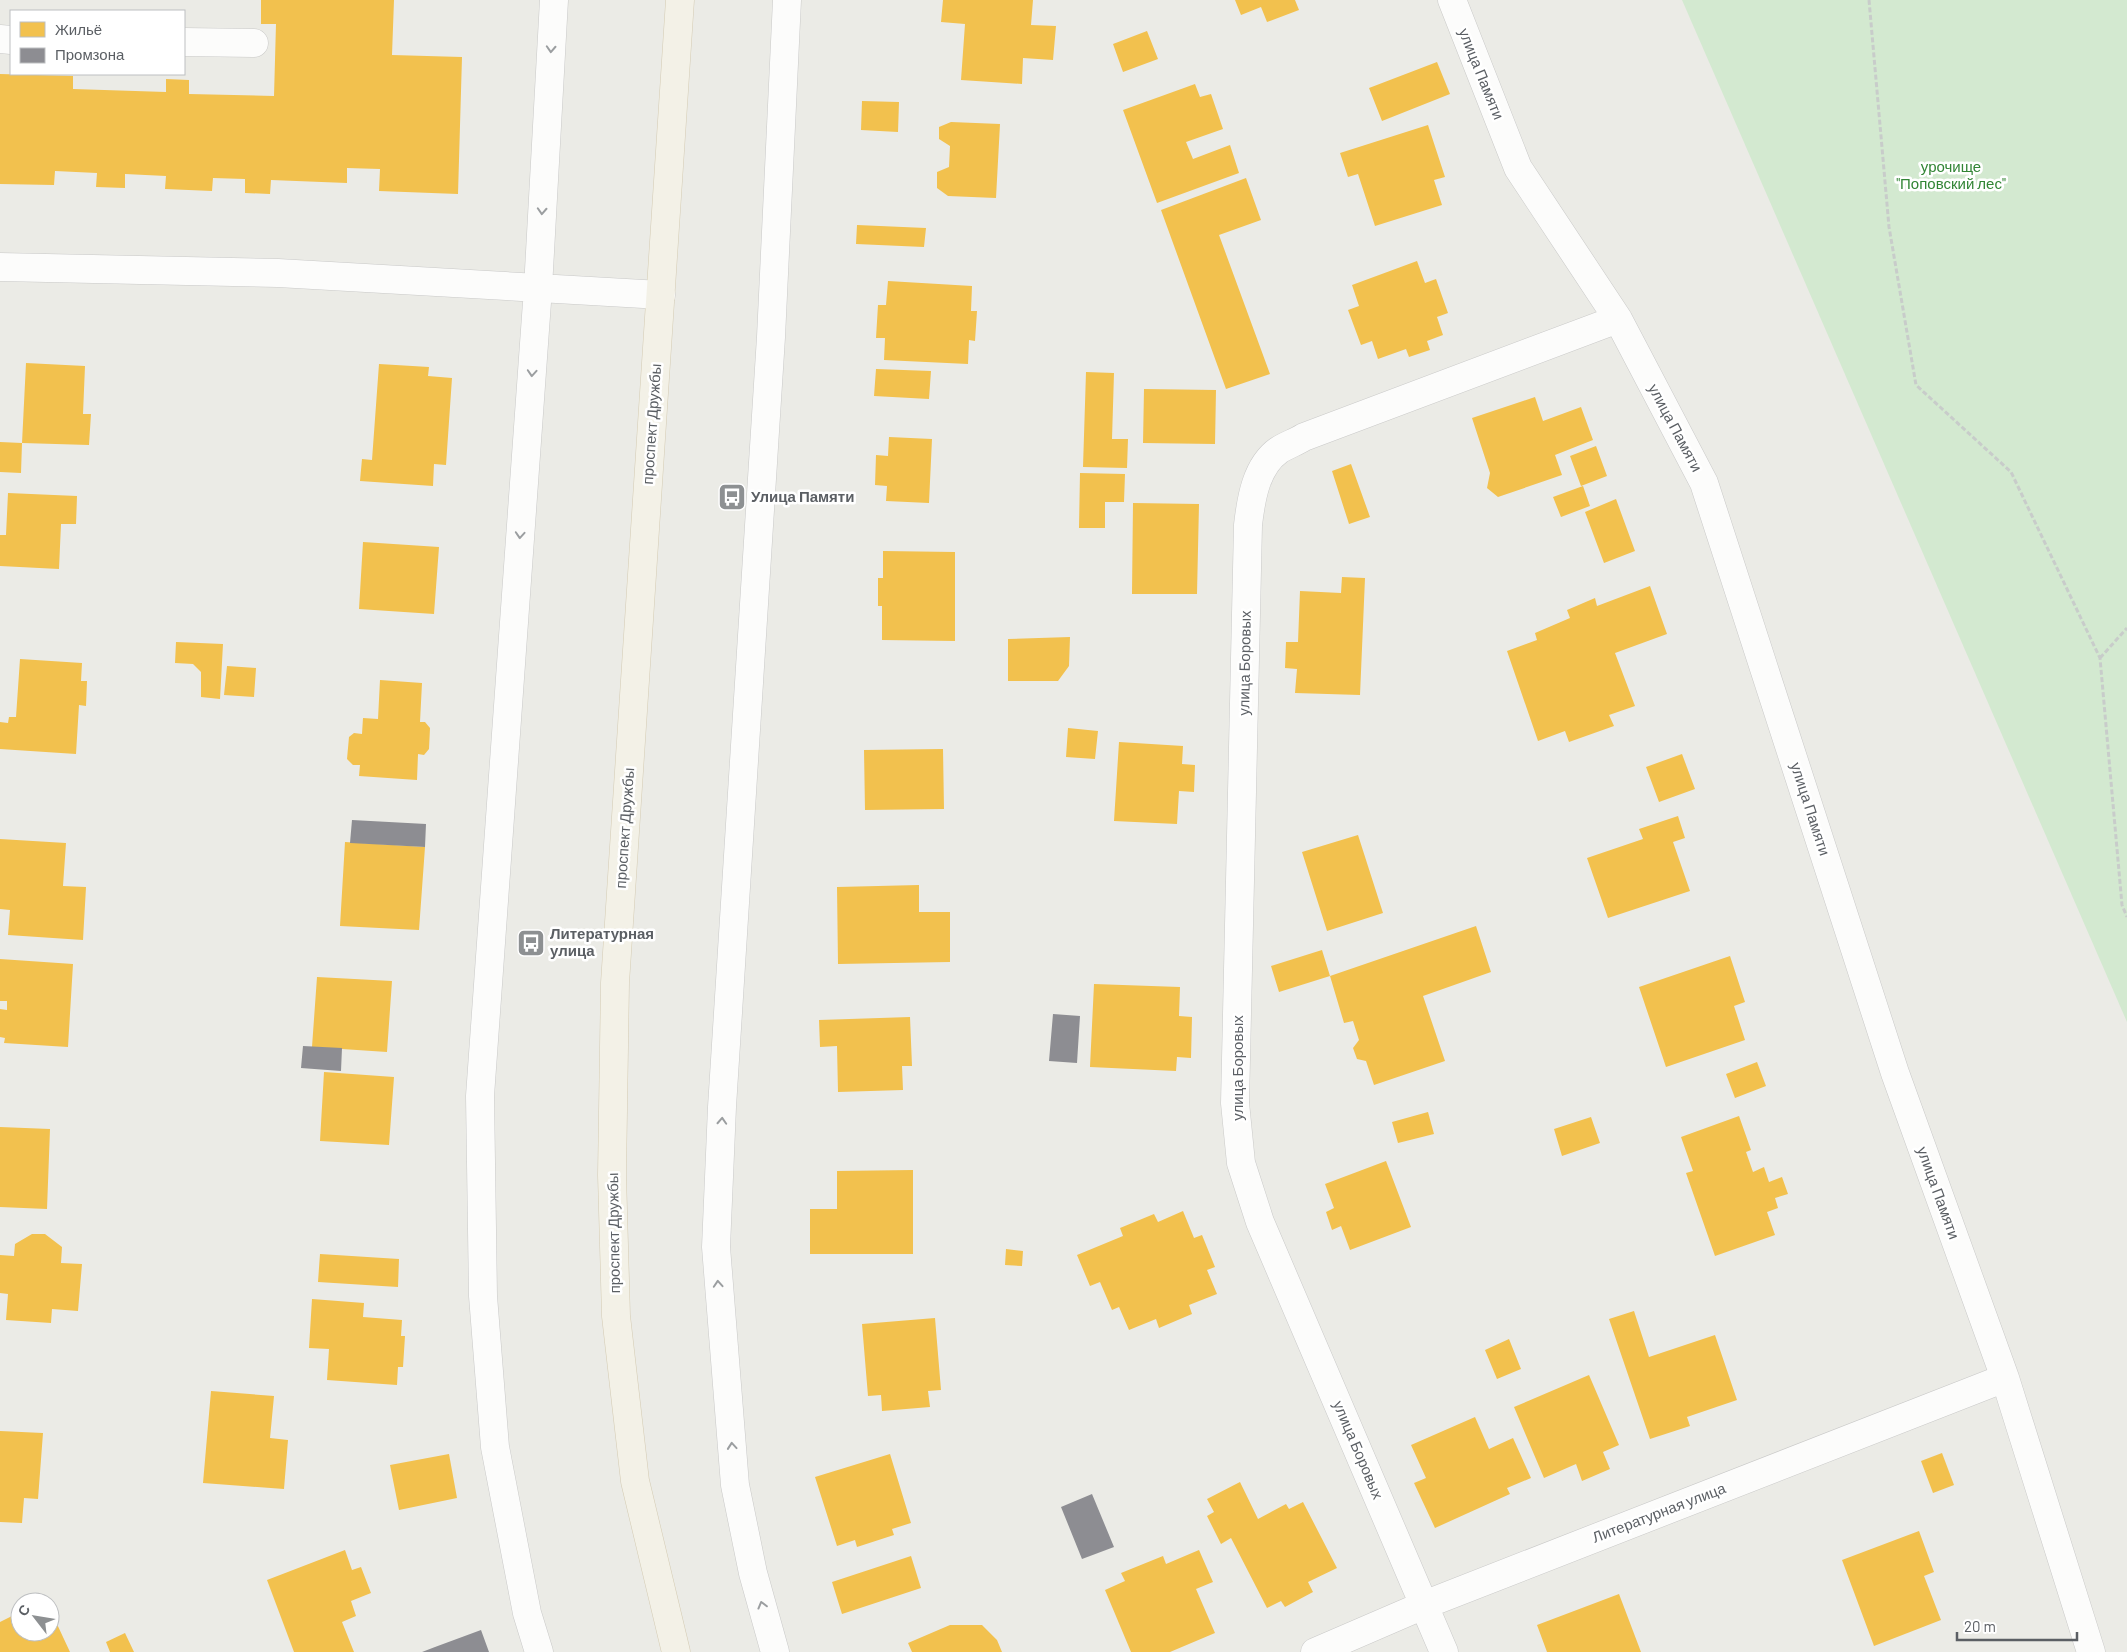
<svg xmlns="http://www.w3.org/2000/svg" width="2127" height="1652" viewBox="0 0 2127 1652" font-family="Barlow,sans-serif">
  <rect width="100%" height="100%" fill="#ebebe6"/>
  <path fill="#d3e9d0" d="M1682,0H2127V1022Z"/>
  <path fill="#f2c14e" d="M261,0H394L392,55L462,57L458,194L379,191L380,169L347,168V183L271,180L270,194L245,193V179L213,178L212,191L165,189L166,176L125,174V188L96,187L97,173L55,171L54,185L0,184V74L73,76V89L166,92V79L189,80V94L274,96L276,24H261Z
    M943,0H1033L1031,25L1056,26L1053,60L1023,58L1022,84L961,80L965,24L941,22Z
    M1235,0H1295L1299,10L1267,22L1261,7L1241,15Z
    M1147,31L1158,59L1123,72L1113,44Z
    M1437,62L1450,94L1382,121L1369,88Z
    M1195,84L1200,97L1211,94L1223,129L1186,142L1193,159L1230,145L1239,173L1157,203L1123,110Z
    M862,101L899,102L898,132L861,130Z
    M951,122L1000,124L996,198L948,196L937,188V172L949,167L950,146L939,139V127Z
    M1428,125L1445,177L1434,180L1442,205L1375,226L1358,174L1348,177L1340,153Z
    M1246,178L1261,220L1219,235L1270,374L1226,389L1161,210Z
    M857,225L926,228L924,247L856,244Z
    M1417,261L1425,283L1436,279L1448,313L1437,317L1443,335L1427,341L1430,350L1409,357L1406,349L1378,359L1372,341L1361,345L1348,310L1359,306L1352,285Z
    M888,281L972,286L971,311H977L975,341L969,340L968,364L884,360L885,338H876L878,305H886Z
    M26,363L85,366L83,414H91L89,445L22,443Z
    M379,364L429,367L428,376L452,378L446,465L434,464L433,486L360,481L362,459L372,460Z
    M876,369L931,371L929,399L874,396Z
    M1086,372L1114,373L1112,439H1128L1127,468L1083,467Z
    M1144,389L1216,390L1215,444L1143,443Z
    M1535,397L1543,421L1581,407L1593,440L1555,455L1562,475L1498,497L1487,488L1490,473L1472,418Z
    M889,437L932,439L929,503L886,501L887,486L875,485L876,455L888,456Z
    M0,442L22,443L21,473L0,472Z
    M1596,446L1607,476L1581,486L1570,456Z
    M1351,464L1370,517L1349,524L1332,471Z
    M1080,473L1125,474L1124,502H1105V528H1079Z
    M1583,486L1590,506L1561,517L1553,497Z
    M8,493L77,496L76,524H61L59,569L0,566V535H6Z
    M1616,499L1635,551L1604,563L1585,512Z
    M1133,503L1199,504L1197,594H1132Z
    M363,542L439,547L434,614L359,609Z
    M883,551L955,552V641L882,640V606H878V578H883Z
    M1342,577L1365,578L1360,695L1295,693L1297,669L1285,668L1286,642H1298L1300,591L1341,593Z
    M1650,586L1667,634L1615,653L1635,706L1609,715L1614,726L1569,742L1565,731L1538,741L1507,651L1537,640L1535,633L1570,618L1567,610L1595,598L1597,606Z
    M1070,637L1069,666L1058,681H1008V639Z
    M176,642L223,644L220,699L201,697V672L193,664L175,663Z
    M20,659L82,663L81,681H87L86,706L79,705L76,754L0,749V722L8,723L9,717H16Z
    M227,666L256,668L254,697L224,695Z
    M380,680L422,683L420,722H425L430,728L429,749L424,755L418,754L417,780L359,776L360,765H353L347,759L349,737L354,733L362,734L363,718L378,719Z
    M1068,728L1098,731L1095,759L1066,757Z
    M1119,742L1183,746L1182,764L1195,765L1194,792L1179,791L1177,824L1114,821Z
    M943,749L944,809L865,810L864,750Z
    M1682,754L1695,789L1659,802L1646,767Z
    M1678,816L1685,838L1673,842L1690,891L1608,918L1587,858L1643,839L1639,829Z
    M1358,835L1383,913L1327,931L1302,852Z
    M0,839L66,843L63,886L86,887L83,940L8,935L10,910L0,909Z
    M345,842L425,847L419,930L340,926Z
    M919,885V912H950V962L838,964L837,887Z
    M1476,926L1491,972L1423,996L1445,1061L1374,1085L1366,1061L1357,1059L1353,1048L1359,1040L1353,1021L1344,1023L1330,976Z
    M1322,950L1330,976L1279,992L1271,966Z
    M1730,956L1745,1002L1734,1006L1745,1040L1666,1067L1639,987Z
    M0,959L73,964L68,1047L4,1043L5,1038L0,1037V1009L7,1010V1001H0Z
    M317,977L392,981L387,1052L312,1047Z
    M1094,984L1180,987L1179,1016L1192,1017L1191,1058L1177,1057L1176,1071L1090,1067Z
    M910,1017L912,1066H902L903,1090L838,1092L837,1046L820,1047L819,1020Z
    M1757,1062L1766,1086L1735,1098L1726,1074Z
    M324,1072L394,1077L389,1145L320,1141Z
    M1428,1112L1434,1134L1398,1143L1392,1122Z
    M1739,1116L1751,1150L1746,1152L1753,1172L1764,1167L1769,1182L1782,1177L1788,1194L1775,1198L1778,1208L1767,1212L1775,1235L1715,1256L1686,1173L1693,1171L1681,1137Z
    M1591,1117L1600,1143L1562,1156L1554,1129Z
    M0,1127L50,1129L47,1209L0,1207Z
    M1386,1161L1411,1227L1350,1250L1341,1226L1332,1230L1326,1212L1334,1208L1325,1184Z
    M913,1170V1254H810V1209H837V1171Z
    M1183,1211L1194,1238L1202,1235L1215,1267L1207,1270L1217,1294L1189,1305L1192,1314L1159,1328L1156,1319L1129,1330L1119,1307L1112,1310L1100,1282L1090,1286L1077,1255L1123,1236L1120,1228L1154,1214L1158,1222Z
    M32,1234H45L62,1247L61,1263L82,1264L78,1311L52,1309L51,1323L6,1320L8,1294L0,1293V1255L14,1256L15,1244Z
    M1006,1249L1023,1251L1022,1266L1005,1265Z
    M320,1254L399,1259L398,1287L318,1282Z
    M312,1299L364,1303L363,1317L402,1320L401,1336H405L403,1367H398L397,1385L327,1380L329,1349L309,1348Z
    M1634,1311L1649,1357L1715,1335L1737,1400L1687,1417L1690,1426L1650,1439L1609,1319Z
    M935,1318L941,1390L928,1391L930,1407L882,1411L881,1395L868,1396L862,1324Z
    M1509,1339L1521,1369L1497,1379L1485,1350Z
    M1589,1375L1619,1445L1603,1452L1610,1469L1582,1481L1576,1464L1544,1478L1514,1407Z
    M211,1391L274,1396L270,1438L288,1440L284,1489L203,1483Z
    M1475,1417L1489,1449L1513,1438L1531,1478L1507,1488L1510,1494L1435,1528L1414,1483L1426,1478L1411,1445Z
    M0,1431L43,1433L38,1499L24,1498L22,1523L0,1522Z
    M1942,1453L1954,1485L1933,1493L1921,1461Z
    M449,1454L457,1498L399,1510L390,1465Z
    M890,1454L911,1523L892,1529L894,1535L857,1547L855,1540L837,1546L815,1477Z
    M1240,1482L1258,1519L1286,1504L1289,1509L1303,1502L1337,1568L1308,1582L1313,1592L1285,1607L1281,1601L1267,1608L1231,1538L1221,1544L1207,1516L1214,1512L1207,1499Z
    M1919,1531L1934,1572L1924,1576L1941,1620L1874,1646L1842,1560Z
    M345,1550L352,1570L361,1567L371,1593L351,1601L356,1616L342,1622L354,1652H294L267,1580Z
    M1199,1550L1213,1582L1196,1589L1215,1633L1170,1652H1131L1105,1590L1125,1581L1121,1573L1163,1556L1166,1564Z
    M911,1556L921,1588L842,1614L832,1582Z
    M1619,1594L1641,1652H1547L1537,1625Z
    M20,1612V1632H50V1621L51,1624L56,1622L70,1652H0V1622Z
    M950,1625H982L997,1640L1002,1652H912L908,1643Z
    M125,1633L134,1652H110L106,1642Z"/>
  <path fill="#8d8d92" d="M352,820L426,824L425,847L350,843Z
    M1053,1014L1080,1016L1077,1063L1049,1061Z
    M303,1046L342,1048L341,1071L301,1068Z
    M1092,1494L1114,1547L1082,1559L1061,1507Z
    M481,1630L489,1652H422L435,1647Z"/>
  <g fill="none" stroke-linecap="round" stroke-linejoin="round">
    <g stroke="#c9c9c8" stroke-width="29">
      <path id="minor" d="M1452,0L1518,168L1618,319L1704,483L1895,1073L2005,1378L2091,1652
        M0,39L11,40
        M184,42L254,43
        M0,267L278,273L661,295
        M539,1652L527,1613L495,1447L483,1296L480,1096L538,288L554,0
        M775,1652L753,1573L735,1485L716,1247L722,1107L771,337L787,0
        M1315,1652L1424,1605L2005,1378
        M1444,1652L1260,1222L1241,1163L1235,1103L1248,525C1251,499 1256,466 1279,450C1287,445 1296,442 1304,437L1618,319"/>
    </g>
    <g stroke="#d4cbb3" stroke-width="29">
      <path id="major" d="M676,1652L635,1481L616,1316L612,1175L615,983L680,0"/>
    </g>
    <path stroke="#c8ccca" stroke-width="3" stroke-dasharray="5 2.5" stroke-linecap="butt" d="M1869,0L1889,227L1916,385L2011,472L2100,658L2122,905L2127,917
      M2100,658L2127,628"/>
    <use href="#minor" stroke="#fcfcfb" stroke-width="28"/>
    <use href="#major" stroke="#f3f1e7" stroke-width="28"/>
  </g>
  <defs><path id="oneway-chevron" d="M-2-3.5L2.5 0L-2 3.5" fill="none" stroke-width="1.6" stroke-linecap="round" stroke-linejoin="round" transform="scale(1.25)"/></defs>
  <g stroke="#9b9ea0">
    <use href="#oneway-chevron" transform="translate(551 49) rotate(93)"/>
    <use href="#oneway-chevron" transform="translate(542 211) rotate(93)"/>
    <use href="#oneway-chevron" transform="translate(532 373) rotate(94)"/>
    <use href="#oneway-chevron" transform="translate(520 535) rotate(94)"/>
    <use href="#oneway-chevron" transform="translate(722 1121) rotate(-87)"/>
    <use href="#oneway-chevron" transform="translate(718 1284) rotate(-94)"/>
    <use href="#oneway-chevron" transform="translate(732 1446) rotate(-95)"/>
    <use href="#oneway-chevron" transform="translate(762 1605) rotate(-105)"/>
  </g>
  <defs>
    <g id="bus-square" transform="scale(1.4375)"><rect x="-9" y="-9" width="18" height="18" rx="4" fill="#8d9092" stroke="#fff"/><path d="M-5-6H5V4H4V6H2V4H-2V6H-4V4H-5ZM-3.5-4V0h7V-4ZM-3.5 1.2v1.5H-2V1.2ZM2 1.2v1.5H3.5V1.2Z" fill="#fff"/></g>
  </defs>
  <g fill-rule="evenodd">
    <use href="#bus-square" x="732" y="497"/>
    <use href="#bus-square" x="531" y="943"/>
  </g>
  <g text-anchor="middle" stroke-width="5" stroke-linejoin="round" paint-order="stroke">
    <g font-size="15" fill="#5b5f64" stroke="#fff">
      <text transform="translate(1481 74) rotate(68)" y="5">улица Памяти</text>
      <text transform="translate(652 424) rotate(-86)" y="5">проспект Дружбы</text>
      <text transform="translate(1675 428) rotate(62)" y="5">улица Памяти</text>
      <text transform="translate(1245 663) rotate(-89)" y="5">улица Боровых</text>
      <text transform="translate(1810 809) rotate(72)" y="5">улица Памяти</text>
      <text transform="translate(625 828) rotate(-86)" y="5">проспект Дружбы</text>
      <text transform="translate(1238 1068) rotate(-90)" y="5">улица Боровых</text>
      <text transform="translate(1938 1193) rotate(70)" y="5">улица Памяти</text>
      <text transform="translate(614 1233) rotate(-91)" y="5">проспект Дружбы</text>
      <text transform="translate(1358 1450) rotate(67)" y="5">улица Боровых</text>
      <text transform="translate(1659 1513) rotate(-21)" y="5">Литературная улица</text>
    </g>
    <g font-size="15" fill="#328535" stroke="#fff">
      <text x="1951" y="172">урочище<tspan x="1951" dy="17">"Поповский лес"</tspan></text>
    </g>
    <g font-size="15" font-weight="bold" fill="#5b5f64" stroke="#fff" text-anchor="start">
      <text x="751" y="502">Улица Памяти</text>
      <text x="550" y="939">Литературная<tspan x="550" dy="17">улица</tspan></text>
    </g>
  </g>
  <rect x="10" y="10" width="175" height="65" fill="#ffffff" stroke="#bdbfc1"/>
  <rect x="20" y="22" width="25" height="15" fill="#f2c14e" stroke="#bdbfc1"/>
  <text x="55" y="35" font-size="15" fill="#5b5f64">Жильё</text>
  <rect x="20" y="48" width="25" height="15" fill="#8d8d92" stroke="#bdbfc1"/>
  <text x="55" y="60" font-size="15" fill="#5b5f64">Промзона</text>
  <g transform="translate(35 1617) rotate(301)"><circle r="24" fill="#ffffff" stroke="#bdbfc1"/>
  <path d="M0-4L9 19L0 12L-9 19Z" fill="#8d9092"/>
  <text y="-8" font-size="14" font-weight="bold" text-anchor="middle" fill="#5b5f64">С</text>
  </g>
  <path d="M1957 1632v8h120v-8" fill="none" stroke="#5b5f64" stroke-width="2.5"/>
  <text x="1964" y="1632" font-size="15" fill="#5b5f64" stroke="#ffffff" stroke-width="4" paint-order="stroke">20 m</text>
</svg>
